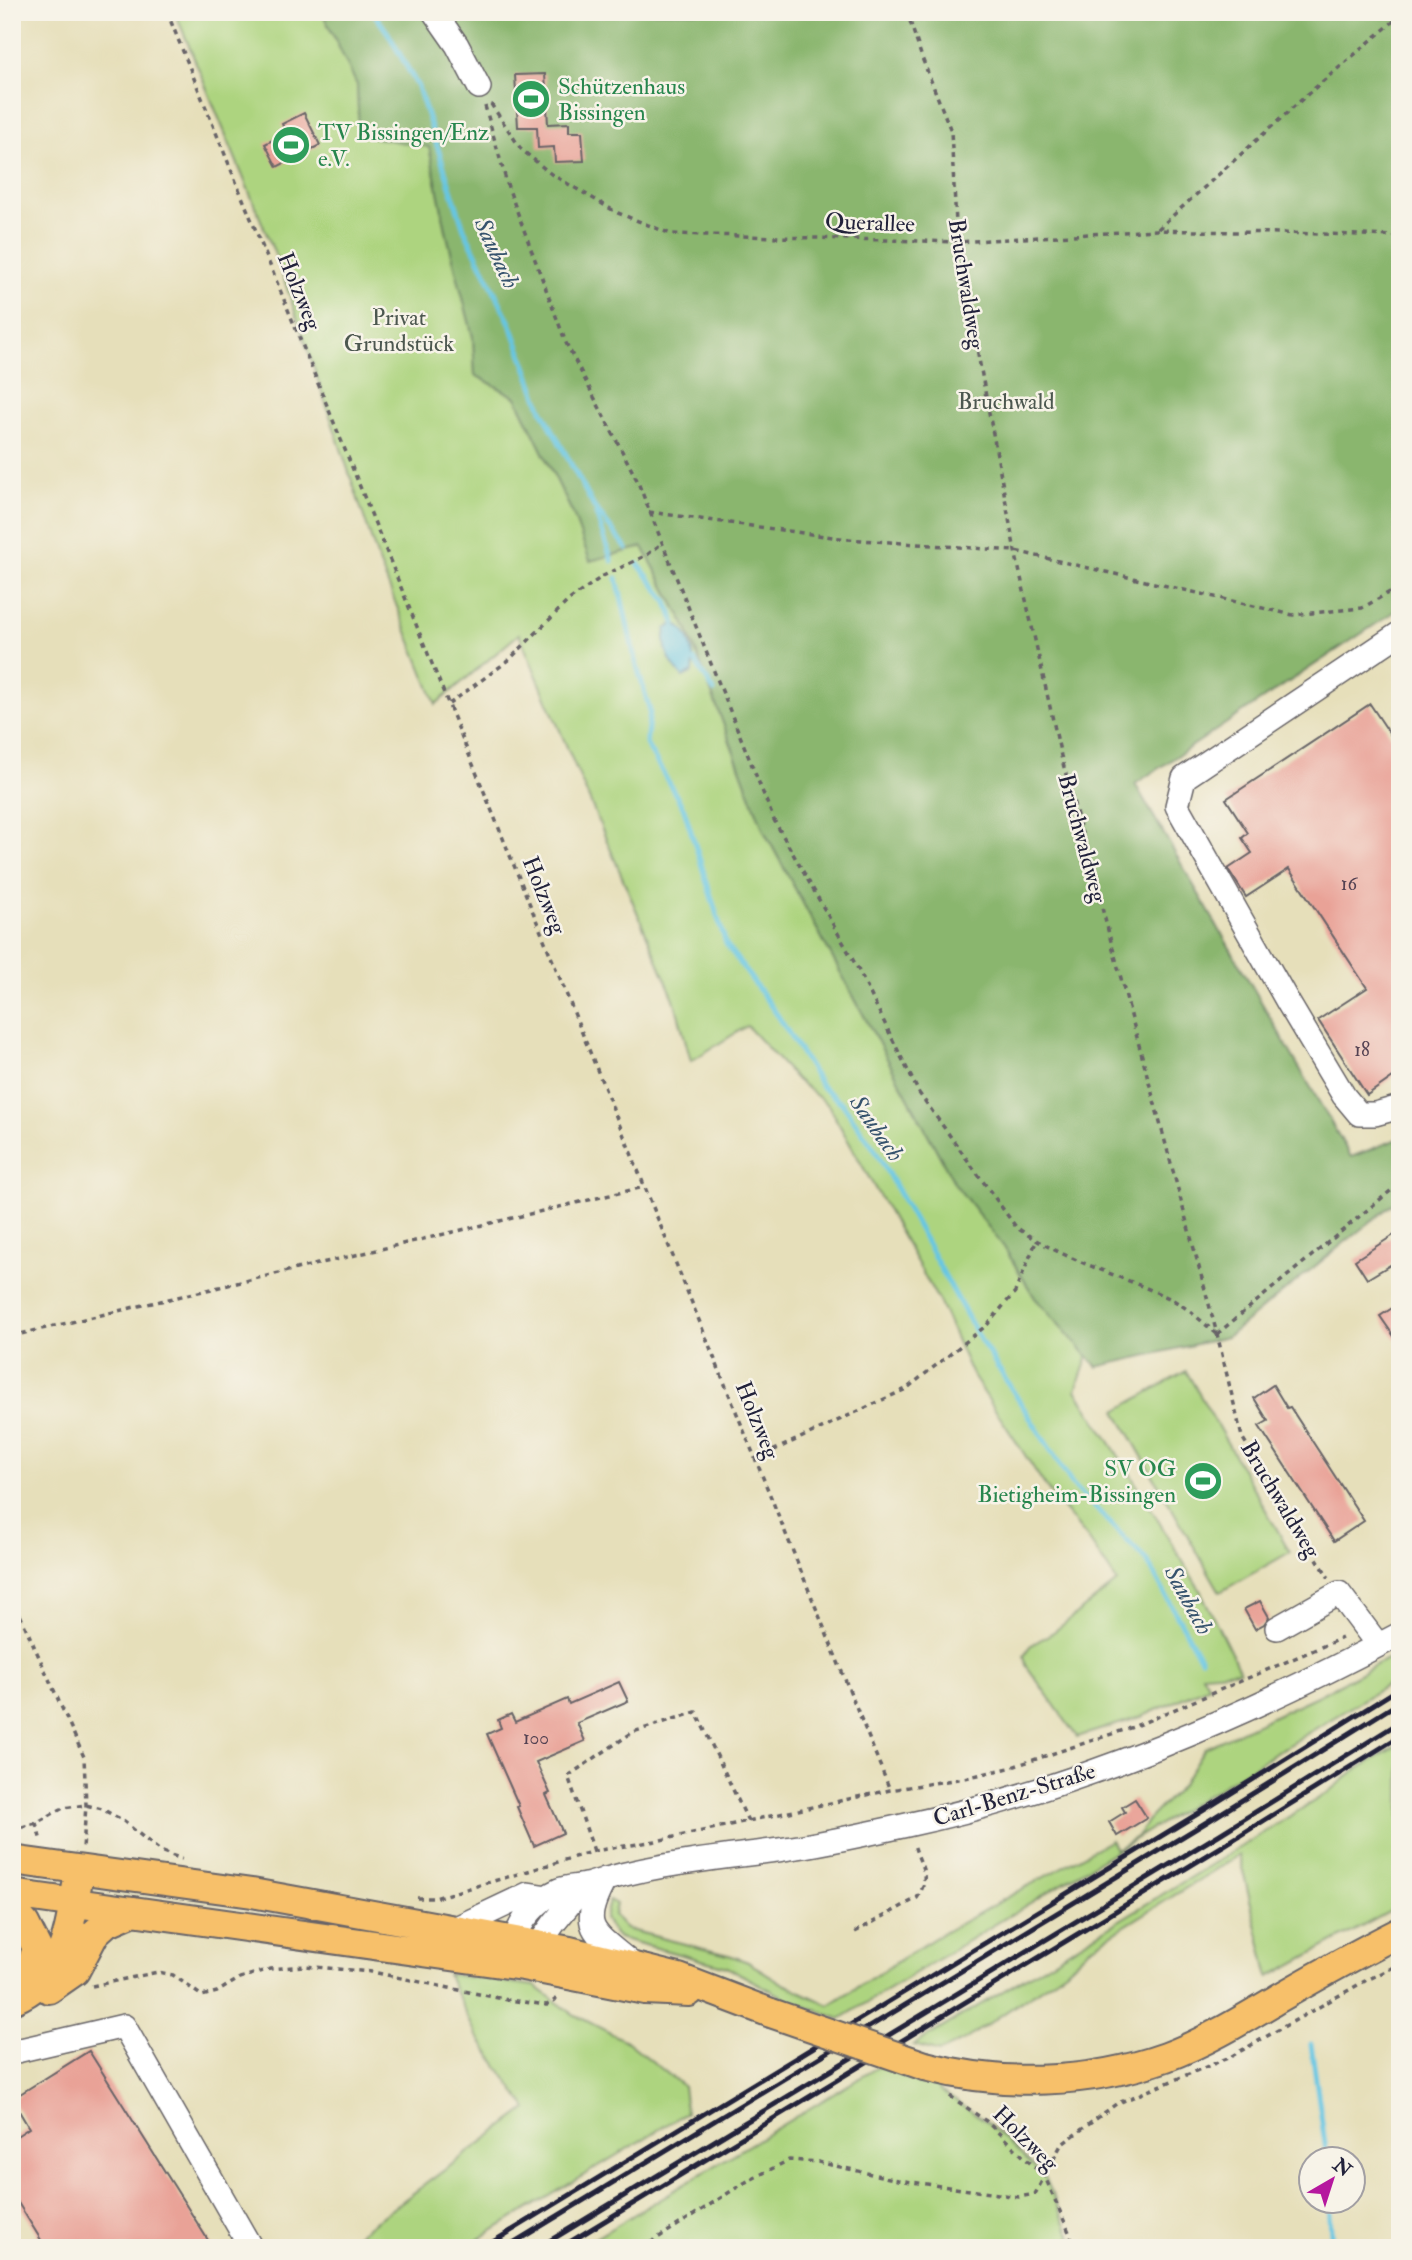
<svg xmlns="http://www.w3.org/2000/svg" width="1412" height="2260" viewBox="0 0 1412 2260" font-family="'IM FELL Double Pica',serif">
  <rect width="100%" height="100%" fill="#f7f3e8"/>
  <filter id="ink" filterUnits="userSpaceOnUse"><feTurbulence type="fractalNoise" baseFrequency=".0143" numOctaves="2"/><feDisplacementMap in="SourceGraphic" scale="14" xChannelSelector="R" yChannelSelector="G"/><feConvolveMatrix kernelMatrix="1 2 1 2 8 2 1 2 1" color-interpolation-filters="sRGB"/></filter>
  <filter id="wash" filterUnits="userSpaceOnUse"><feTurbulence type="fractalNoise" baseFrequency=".00686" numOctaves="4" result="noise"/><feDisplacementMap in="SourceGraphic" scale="28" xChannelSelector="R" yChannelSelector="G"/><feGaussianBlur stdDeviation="1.57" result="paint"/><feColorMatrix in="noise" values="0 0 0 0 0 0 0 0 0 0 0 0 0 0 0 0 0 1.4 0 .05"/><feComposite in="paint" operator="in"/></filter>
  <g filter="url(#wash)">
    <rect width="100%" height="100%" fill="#e6dfba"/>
    <path fill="#add47f" stroke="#687b5d" stroke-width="2" d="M175,12H322L357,84L359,135L429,146L447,235L473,337L475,375L516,397L573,514L590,560L643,547L687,628L764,831L955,1184L1004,1247L1035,1298L1088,1356L1076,1390L1129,1472L1200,1590L1240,1671L1202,1674L1209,1686L1141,1717L1077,1737L1026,1665L1024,1656L1030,1646L1055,1631L1117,1582L1089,1540L1048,1490L971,1373L941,1305L828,1105L797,1080L747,1026L691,1061L674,999L519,634L436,704L379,562L279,264Z
      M1186,1371L1290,1552L1220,1592L1116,1411Z
      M1400,1652V1677L840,2019L791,2001L727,1967L619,1938L611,1930L605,1919L609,1900L616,1904L614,1915L626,1929L732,1956L748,1962L784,1984L829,2005L936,1937L1111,1840L1116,1849L1138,1836L1147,1821L1182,1785L1205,1748L1319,1695Z
      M1400,1744V1906L1269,1977L1239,1855L1090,1948L1066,1971L963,2041L939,2052L914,2045L1232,1852L1327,1793L1351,1773Z
      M447,1974L535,1986L573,2014L628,2042L683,2086L686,2113L464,2248H339L527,2109L476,2034Z
      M896,2056L939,2069V2090L986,2121L1045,2177L1076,2248H579Z"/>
    <path fill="#8ab66e" stroke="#566c54" stroke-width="2" d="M322,12H1400V608L1135,784L1351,1157L1400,1138V1198L1227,1337L1097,1367L1035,1298L1004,1247L955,1184L764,831L687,628L643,547L590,561L573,514L516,397L475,375L473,337L447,235L429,147L359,135L357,85Z"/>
    <path fill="#65c6e3" stroke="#44748f" stroke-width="2" d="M675,623C691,633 695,654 693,672L683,677C670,663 662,649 666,629Z"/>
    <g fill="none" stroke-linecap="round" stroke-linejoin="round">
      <path stroke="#65c6e3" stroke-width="5" d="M373,12L388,33L418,87L464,229L511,325L542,410L594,507L627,549
        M596,514L612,561
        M638,564L666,600L675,623
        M617,578L635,659L650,711L646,744L684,809L726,944L778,1016L822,1087L842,1103L875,1150L981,1341L1073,1485L1147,1561L1201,1659
        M694,660L714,691
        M1311,2044L1327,2158
        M1329,2200L1332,2248"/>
    </g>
    <g id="blocks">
      <path fill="#e9a297" d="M545,74L548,124L569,123V132H582L584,161L555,162L554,147L538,148L537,127H518L515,75Z
        M304,113L320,145L277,167L265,144L286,133L282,124Z
        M1370,704L1400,749V1072L1367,1095L1318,1020L1367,988L1289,869L1246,897L1228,869L1252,853L1242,838L1248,833L1226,799Z
        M1400,1231V1259L1367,1279L1355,1260Z
        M1400,1303V1345L1380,1316Z
        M1273,1385L1287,1408L1290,1407L1364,1521L1334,1541L1259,1426L1268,1421L1254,1398Z
        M1260,1601L1269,1617L1264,1624L1255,1629L1244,1609Z
        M619,1682L628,1701L577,1723L585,1741L536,1762L550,1793L546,1795L563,1833L534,1846L517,1807L519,1806L487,1734L501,1728L498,1720L511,1714L515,1722L567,1699L569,1704Z
        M1135,1799L1147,1818L1117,1836L1109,1822L1125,1812L1122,1807Z
        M89,2051L213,2248H46L12,2193V2139L29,2128L12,2099Z"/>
    </g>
  </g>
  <g filter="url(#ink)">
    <use href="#blocks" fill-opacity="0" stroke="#676467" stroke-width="2"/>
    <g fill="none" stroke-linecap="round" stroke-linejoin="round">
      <g stroke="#676467" stroke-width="26">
        <path id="minor" d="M434,12L457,45L479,87
          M1400,633L1184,778L1177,806L1289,1004L1344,1096L1359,1114H1375L1400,1107
          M1277,1628L1339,1593L1378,1645
          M605,1879C578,1929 593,1931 632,1964
          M452,1930L528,1894L548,1897
          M520,1957C519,1952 516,1946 516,1941C517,1921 541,1898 559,1890C568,1886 580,1887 590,1884C657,1862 728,1858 798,1847C835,1841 871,1833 907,1825C1080,1788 1245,1716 1400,1634
          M529,1958L554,1923L585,1885
          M12,2052L124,2026L251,2248"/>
      </g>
      <g stroke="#676467" stroke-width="32">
        <path id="major" d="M12,1860L252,1893L570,1951L679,1978L771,2013
          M12,1894L523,1966L645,1990L689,1992
          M12,1909L25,1924L37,1948L22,1995
          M49,1989L75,1971L95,1933L106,1923L134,1911
          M12,2000C65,1977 68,1936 77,1885
          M925,2066C1003,2087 1090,2084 1166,2057C1206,2042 1242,2020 1279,1998C1319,1975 1358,1953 1400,1932"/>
      </g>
      <path stroke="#676467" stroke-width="3.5" stroke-dasharray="5 5" stroke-linecap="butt" d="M167,12L890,1790
        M907,12L922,58L951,131L957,242L1015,551L1061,756L1217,1334L1242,1437L1329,1578
        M491,104L521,149L551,174L618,213L671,234L957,242L1156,230L1400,236
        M485,106L508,187L566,343L637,480L774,820L857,967L919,1093L1016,1227C1062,1260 1118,1274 1169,1298C1186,1306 1202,1322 1217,1334
        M1158,229L1309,93L1400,16
        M649,512L847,539L1015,551L1293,615L1362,608L1400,586
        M449,704L509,660L569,600L603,576L647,555L661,544
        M1217,1334L1400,1183
        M12,1336L644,1187
        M755,1459L906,1389L987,1325L1015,1292L1036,1242
        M12,1597L84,1757L86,1805L83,1849
        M36,1823L41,1841
        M12,1830L36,1823L63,1808L86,1805L102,1809L122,1820L160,1851L182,1859
        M594,1851L568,1776L633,1732L696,1712L749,1823
        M525,1872L594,1851L656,1841L890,1790L965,1778L1009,1768L1133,1727L1342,1638
        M417,1898H435L518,1874
        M855,1932L917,1898C932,1875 920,1867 914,1844
        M92,1986L158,1972L173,1975L202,1996L217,1992L240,1978L270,1969L304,1966L372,1972L508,2000L547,2005L555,2000L559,1994
        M950,2096L986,2121L1045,2177L1076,2248
        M642,2248L744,2183L789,2160L818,2162L898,2180L1019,2197L1035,2194L1061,2145L1116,2104L1230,2057L1365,1981L1400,1964"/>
      <use href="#minor" stroke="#fff" stroke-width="23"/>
      <use href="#major" stroke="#f7c06b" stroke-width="28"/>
      <path stroke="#22223b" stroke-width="5" d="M483,2248L1204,1810L1400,1688
        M505,2248L1210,1820L1400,1702
        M538,2248L1220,1834L1400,1722
        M560,2248L1226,1844L1400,1736"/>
      <g stroke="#676467" stroke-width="32" stroke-linecap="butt">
        <path id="major-bridge" d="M771,2013L925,2066"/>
      </g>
      <use href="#major-bridge" stroke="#f7c06b" stroke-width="28"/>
    </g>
  </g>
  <defs>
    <g id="stadium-disc" transform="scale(2.0125)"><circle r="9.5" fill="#2e9e5b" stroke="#f7f3e8"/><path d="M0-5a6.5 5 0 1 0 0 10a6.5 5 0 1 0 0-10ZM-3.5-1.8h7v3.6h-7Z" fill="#fff"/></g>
  </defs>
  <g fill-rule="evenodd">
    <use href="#stadium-disc" x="531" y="99"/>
    <use href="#stadium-disc" x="291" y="145"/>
    <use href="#stadium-disc" x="1203" y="1481"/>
  </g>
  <g text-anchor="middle" stroke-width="5" stroke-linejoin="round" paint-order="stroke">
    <g font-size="19" fill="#544252">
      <text x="1349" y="890">16</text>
      <text x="1362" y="1056">18</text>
      <text x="536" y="1744">100</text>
    </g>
    <g font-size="23" fill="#27864d" stroke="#f7f3e8" text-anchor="start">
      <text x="558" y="94">Schützenhaus<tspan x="558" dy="26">Bissingen</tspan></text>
      <text x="318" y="140">TV Bissingen/Enz<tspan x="318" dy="26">e.V.</tspan></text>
      <text x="1176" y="1476" text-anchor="end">SV OG<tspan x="1176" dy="26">Bietigheim-Bissingen</tspan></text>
    </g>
    <g font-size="23" fill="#22223b" stroke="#f7f3e8">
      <text transform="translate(870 222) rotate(2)" y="8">Querallee</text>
      <text transform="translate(967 284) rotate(81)" y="8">Bruchwaldweg</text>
      <text transform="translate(300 291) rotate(68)" y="8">Holzweg</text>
      <text transform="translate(1083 838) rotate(75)" y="8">Bruchwaldweg</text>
      <text transform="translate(545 895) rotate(68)" y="8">Holzweg</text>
      <text transform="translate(758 1420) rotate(68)" y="8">Holzweg</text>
      <text transform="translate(1281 1499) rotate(59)" y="8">Bruchwaldweg</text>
      <text transform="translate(1014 1794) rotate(-17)" y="8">Carl-Benz-Straße</text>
      <text transform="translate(1026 2138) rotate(45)" y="8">Holzweg</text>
    </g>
    <g font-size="23" fill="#4c574f" stroke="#f7f3e8">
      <text x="399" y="325">Privat<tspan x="399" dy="26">Grundstück</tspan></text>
      <text x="1006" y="409">Bruchwald</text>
    </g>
    <g font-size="24" font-style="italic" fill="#36536d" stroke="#f7f3e8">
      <text transform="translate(497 253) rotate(65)" y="8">Saubach</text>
      <text transform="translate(877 1128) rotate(55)" y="8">Saubach</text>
      <text transform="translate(1189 1600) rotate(61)" y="8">Saubach</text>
    </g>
  </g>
  <rect width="1412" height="2260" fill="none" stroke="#f7f3e8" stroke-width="42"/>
  <g transform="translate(1332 2180) rotate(39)"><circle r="33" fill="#f7f3e8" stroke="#a29fa3" stroke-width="2"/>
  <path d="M0-5L12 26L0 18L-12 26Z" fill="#b5179e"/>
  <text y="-10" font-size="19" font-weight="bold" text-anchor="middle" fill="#22223b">N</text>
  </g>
</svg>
